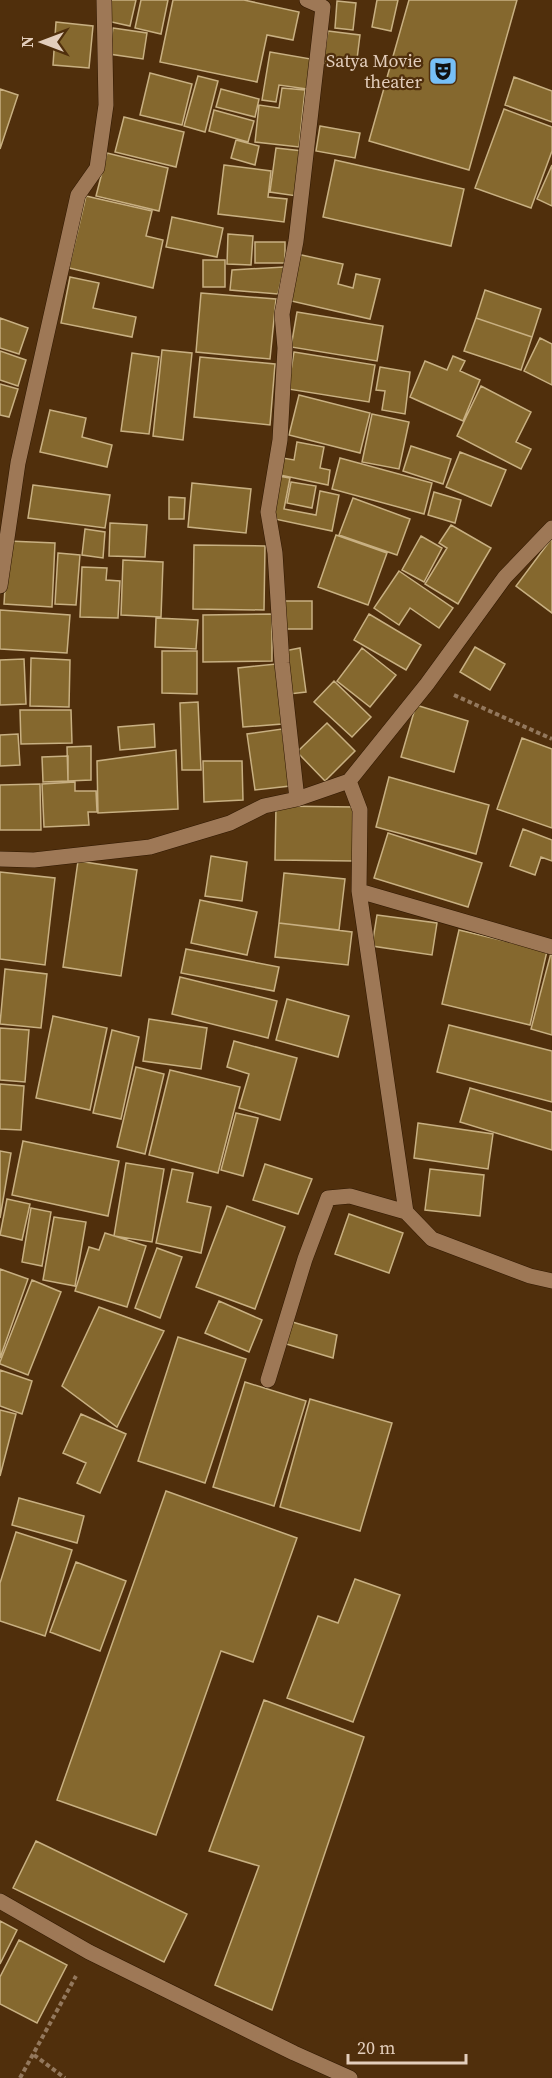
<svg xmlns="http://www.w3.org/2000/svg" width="552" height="2078" viewBox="0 0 552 2078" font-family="'Source Serif 4',serif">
  <rect width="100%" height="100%" fill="#502f0c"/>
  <path fill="#85682e" stroke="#c8b082" stroke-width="1.5" d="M111,0H136L130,26L107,21Z
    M141,0H168L161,34L135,28Z
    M173,0H244L299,12L293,40L267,35L257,82L160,62Z
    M377,0H398L391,31L372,27Z
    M409,0H517L469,170L369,141Z
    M337,1L356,3L353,30L335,28Z
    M56,22L93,26L89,68L53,65Z
    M113,28L147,33L143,59L109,54Z
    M328,31L360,35L356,67L323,63Z
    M270,52L311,59L307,89L279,85L276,102L262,100Z
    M150,73L192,84L182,125L140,115Z
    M198,76L218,81L205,132L184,126Z
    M514,77L552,91V122L505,105Z
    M282,88L305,90L299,147L255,142L259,105L279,108Z
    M0,89L18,95L0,149Z
    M221,89L259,99L255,117L216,107Z
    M504,109L552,127V151L531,208L475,188Z
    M214,110L254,121L248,142L209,131Z
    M124,117L184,132L176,167L115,152Z
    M320,126L360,133L355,158L316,151Z
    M236,140L259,146L255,165L231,158Z
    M276,148L303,151L297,196L270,192Z
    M107,153L168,168L159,211L96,196Z
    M335,160L464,189L451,246L323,217Z
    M224,165L271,171L268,197L287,199L284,222L218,214Z
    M552,165V206L537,199Z
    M86,196L152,211L146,236L163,240L153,288L69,268Z
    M172,217L223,228L217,257L166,247Z
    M228,234L253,236L251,265L227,264Z
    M255,242H285V263H255Z
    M297,254L343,264L338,284L353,288L356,274L380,279L370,319L287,300Z
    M203,260H225V287H203Z
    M284,267L278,294L230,290L232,270Z
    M70,277L99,283L93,308L136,317L132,337L61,323Z
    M485,290L541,309L532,337L476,318Z
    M201,293L276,299L270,359L196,352Z
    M297,312L383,326L377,361L291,347Z
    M0,318L28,328L19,354L0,348Z
    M476,318L532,337L521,370L464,351Z
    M540,338L552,344V385L524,371Z
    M162,350L192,353L183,440L153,436Z
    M0,351L26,360L18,386L0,380Z
    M294,352L375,365L369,402L288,389Z
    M132,353L159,357L149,434L121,431Z
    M453,356L465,361L460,371L480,380L463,421L410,397L425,361L447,370Z
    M200,357L275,364L270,425L194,417Z
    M380,367L410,372L405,414L382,410L385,391L376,390Z
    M0,384L18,389L9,417L0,415Z
    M481,386L531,412L516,442L531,449L521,469L457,436Z
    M299,395L370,413L360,453L289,435Z
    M50,410L86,418L82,437L112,445L107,467L40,452Z
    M372,414L409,422L399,469L362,462Z
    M297,442L324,447L320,468L330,470L328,485L280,475L283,458L294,460Z
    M411,446L451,459L443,484L403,471Z
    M460,452L506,470L491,506L446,487Z
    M340,458L432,483L424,514L332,489Z
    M278,476L290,478L284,509L316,515L320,491L339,495L332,531L270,518Z
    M291,482L316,486L312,508L287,503Z
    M192,483L251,489L246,533L188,527Z
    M33,485L110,495L105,528L28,518Z
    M434,492L461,500L455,523L428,515Z
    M169,497L185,498L184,519H169Z
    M353,498L410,519L397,555L339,535Z
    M110,523L147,525L145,557L109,556Z
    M451,525L491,548L458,604L425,584L447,548L439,543Z
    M85,529L105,532L103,558L82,555Z
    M336,535L387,553L368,605L318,587Z
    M421,536L442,548L424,582L402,570Z
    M552,538V613L516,586Z
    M8,541L55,543L52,607L4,604Z
    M194,545L265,546L264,610L193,609Z
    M58,553L80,555L76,605L55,604Z
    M123,560L163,562L161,617L121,615Z
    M82,567L107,568L106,580L120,581L118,618L80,617Z
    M399,571L453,608L439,628L410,608L399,625L374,608Z
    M282,601H312V629H282Z
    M0,610L70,615L67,653L0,649Z
    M272,614V661L203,662V615Z
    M369,614L421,645L406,670L354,640Z
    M156,618L198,620L196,649L155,647Z
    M475,647L505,664L490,690L460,672Z
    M300,648L306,692L289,694L284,651Z
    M362,648L396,675L370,707L337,681Z
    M162,651H197V694L162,693Z
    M31,658L70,660L69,707L30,706Z
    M24,659L26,704L0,705V660Z
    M276,664L282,724L243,727L238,668Z
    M334,681L371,717L352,737L314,702Z
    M198,702L201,770H182L180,703Z
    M416,705L468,721L454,772L401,757Z
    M20,710H71L72,743L21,744Z
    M327,723L355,751L325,781L297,752Z
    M154,724L155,747L120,750L118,727Z
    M282,729L290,786L255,790L247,734Z
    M18,734L20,765L0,766V735Z
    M522,738L552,749V828L497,809Z
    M91,746V780L68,781L67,747Z
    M176,750L178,809L98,813L97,761Z
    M68,756V781L43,782L42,757Z
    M203,761H242L243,800L204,802Z
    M389,777L489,805L476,854L376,827Z
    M75,782V791H96L97,812H88L89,825L44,827L42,784Z
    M40,784L41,830H0V785Z
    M276,806L355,807L354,861L275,860Z
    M523,829L552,840V861L541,857L535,875L510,866Z
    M388,833L482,863L468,907L374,878Z
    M211,856L247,862L242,901L205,896Z
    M78,861L137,870L121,976L63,967Z
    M0,872L55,878L45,965L0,959Z
    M284,873L345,879L339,930L279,923Z
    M200,900L257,912L247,955L191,943Z
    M377,915L437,923L432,955L372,946Z
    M279,923L352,932L348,965L275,957Z
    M459,930L547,951L530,1025L442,1004Z
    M186,949L279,967L274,991L181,973Z
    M551,953L552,954V1035L531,1029Z
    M5,969L47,974L41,1028L0,1024Z
    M180,977L277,1001L268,1038L172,1014Z
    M287,999L349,1016L338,1057L276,1040Z
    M53,1016L107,1028L90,1110L36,1098Z
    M149,1019L207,1028L201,1069L143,1061Z
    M449,1025L552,1051V1102L437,1072Z
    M0,1028L29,1030L25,1082L0,1080Z
    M112,1030L139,1037L121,1119L93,1113Z
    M234,1041L297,1058L280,1120L239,1108L249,1074L227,1067Z
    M136,1067L164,1074L145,1154L117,1147Z
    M170,1070L240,1087L218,1173L149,1155Z
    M0,1084L24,1086L21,1130L0,1129Z
    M470,1088L552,1112V1150L460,1122Z
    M236,1113L258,1118L243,1176L221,1170Z
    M418,1123L493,1134L488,1169L414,1158Z
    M23,1141L119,1161L108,1216L12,1195Z
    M0,1151L11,1153L0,1218Z
    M126,1163L164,1169L152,1242L114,1236Z
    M265,1164L312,1179L298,1214L253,1200Z
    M172,1169L193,1173L187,1202L211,1207L201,1253L156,1243Z
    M430,1169L484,1175L480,1216L425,1210Z
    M7,1199L30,1204L22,1240L0,1235Z
    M227,1206L285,1227L255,1309L196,1287Z
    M31,1208L51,1212L42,1266L22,1262Z
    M349,1214L403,1233L389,1273L335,1254Z
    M54,1217L86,1222L75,1286L43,1280Z
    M105,1233L146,1246L127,1307L75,1291L89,1247L99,1250Z
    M157,1248L182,1257L160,1318L135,1308Z
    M0,1269L28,1279L0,1358Z
    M32,1280L61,1292L28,1375L0,1364V1362Z
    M219,1301L262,1320L249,1352L205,1333Z
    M99,1307L164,1331L117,1427L62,1386Z
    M289,1321L337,1335L333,1358L283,1343Z
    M178,1337L246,1359L205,1483L138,1461Z
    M0,1370L32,1381L22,1414L0,1406Z
    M245,1382L306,1401L274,1506L213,1487Z
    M310,1399L392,1423L360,1531L280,1507Z
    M0,1410L16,1414L0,1476Z
    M81,1414L126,1434L100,1493L77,1483L86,1463L63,1453Z
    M166,1491L297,1538L253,1662L221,1651L156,1835L57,1800Z
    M19,1498L84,1516L77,1543L12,1525Z
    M16,1532L72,1550L45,1636L0,1621V1583Z
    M76,1562L126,1581L100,1651L50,1632Z
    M355,1579L400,1595L353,1722L287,1698L318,1616L338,1623Z
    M264,1700L364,1737L272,2010L215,1985L259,1866L209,1851Z
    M36,1841L187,1914L164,1962L13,1888Z
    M0,1921L17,1930L0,1964Z
    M19,1940L67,1965L37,2023L0,2004V1977Z"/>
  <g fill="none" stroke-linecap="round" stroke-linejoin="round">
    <g stroke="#301800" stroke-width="16">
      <path id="minor" d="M0,586L18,463L78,195L97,168L106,105L104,0
        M349,781L360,810L359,891L406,1212L432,1239L530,1276L552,1281
        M297,799L282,663L275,553L268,512L280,440L285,348L282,314L296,241L323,7L307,0
        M0,859L34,860L150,847L230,823L264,806L297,799L349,781L427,684L505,577L552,528
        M359,891L552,947
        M268,1380L305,1259L328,1198L350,1196L406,1212
        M0,1901L89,1952L294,2053L350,2078"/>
    </g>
    <path stroke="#93785d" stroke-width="4" stroke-dasharray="4.5 3" stroke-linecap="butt" d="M454,695L552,739
      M34,2055L65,2078
      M20,2078L76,1976"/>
    <use href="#minor" stroke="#9e7856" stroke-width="15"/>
  </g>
  <defs>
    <g id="theatre-square" transform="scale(1.5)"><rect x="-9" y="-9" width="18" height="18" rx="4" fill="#77c0f7" stroke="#502f0c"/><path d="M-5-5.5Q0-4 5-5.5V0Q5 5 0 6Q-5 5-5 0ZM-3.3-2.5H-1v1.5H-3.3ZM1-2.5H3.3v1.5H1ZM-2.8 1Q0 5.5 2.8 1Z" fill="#111"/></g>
  </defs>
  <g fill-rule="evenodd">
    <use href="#theatre-square" x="443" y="71"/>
  </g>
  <g text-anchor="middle" stroke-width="4.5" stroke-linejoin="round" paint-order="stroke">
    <g font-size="18" fill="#e3cebc" stroke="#502f0c" text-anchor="end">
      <text x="422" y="67">Satya Movie<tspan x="422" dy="21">theater</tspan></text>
    </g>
  </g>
  <g transform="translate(42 42) rotate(270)" stroke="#502f0c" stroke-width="4.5" paint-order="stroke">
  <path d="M0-4.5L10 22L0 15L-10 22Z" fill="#e3cebc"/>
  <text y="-9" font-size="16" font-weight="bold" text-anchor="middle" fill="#e3cebc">N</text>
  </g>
  <path d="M348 2054v9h118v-9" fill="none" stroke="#e3cebc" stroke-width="3"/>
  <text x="357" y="2054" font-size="18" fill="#e3cebc" stroke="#502f0c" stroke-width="4.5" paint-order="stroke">20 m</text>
</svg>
